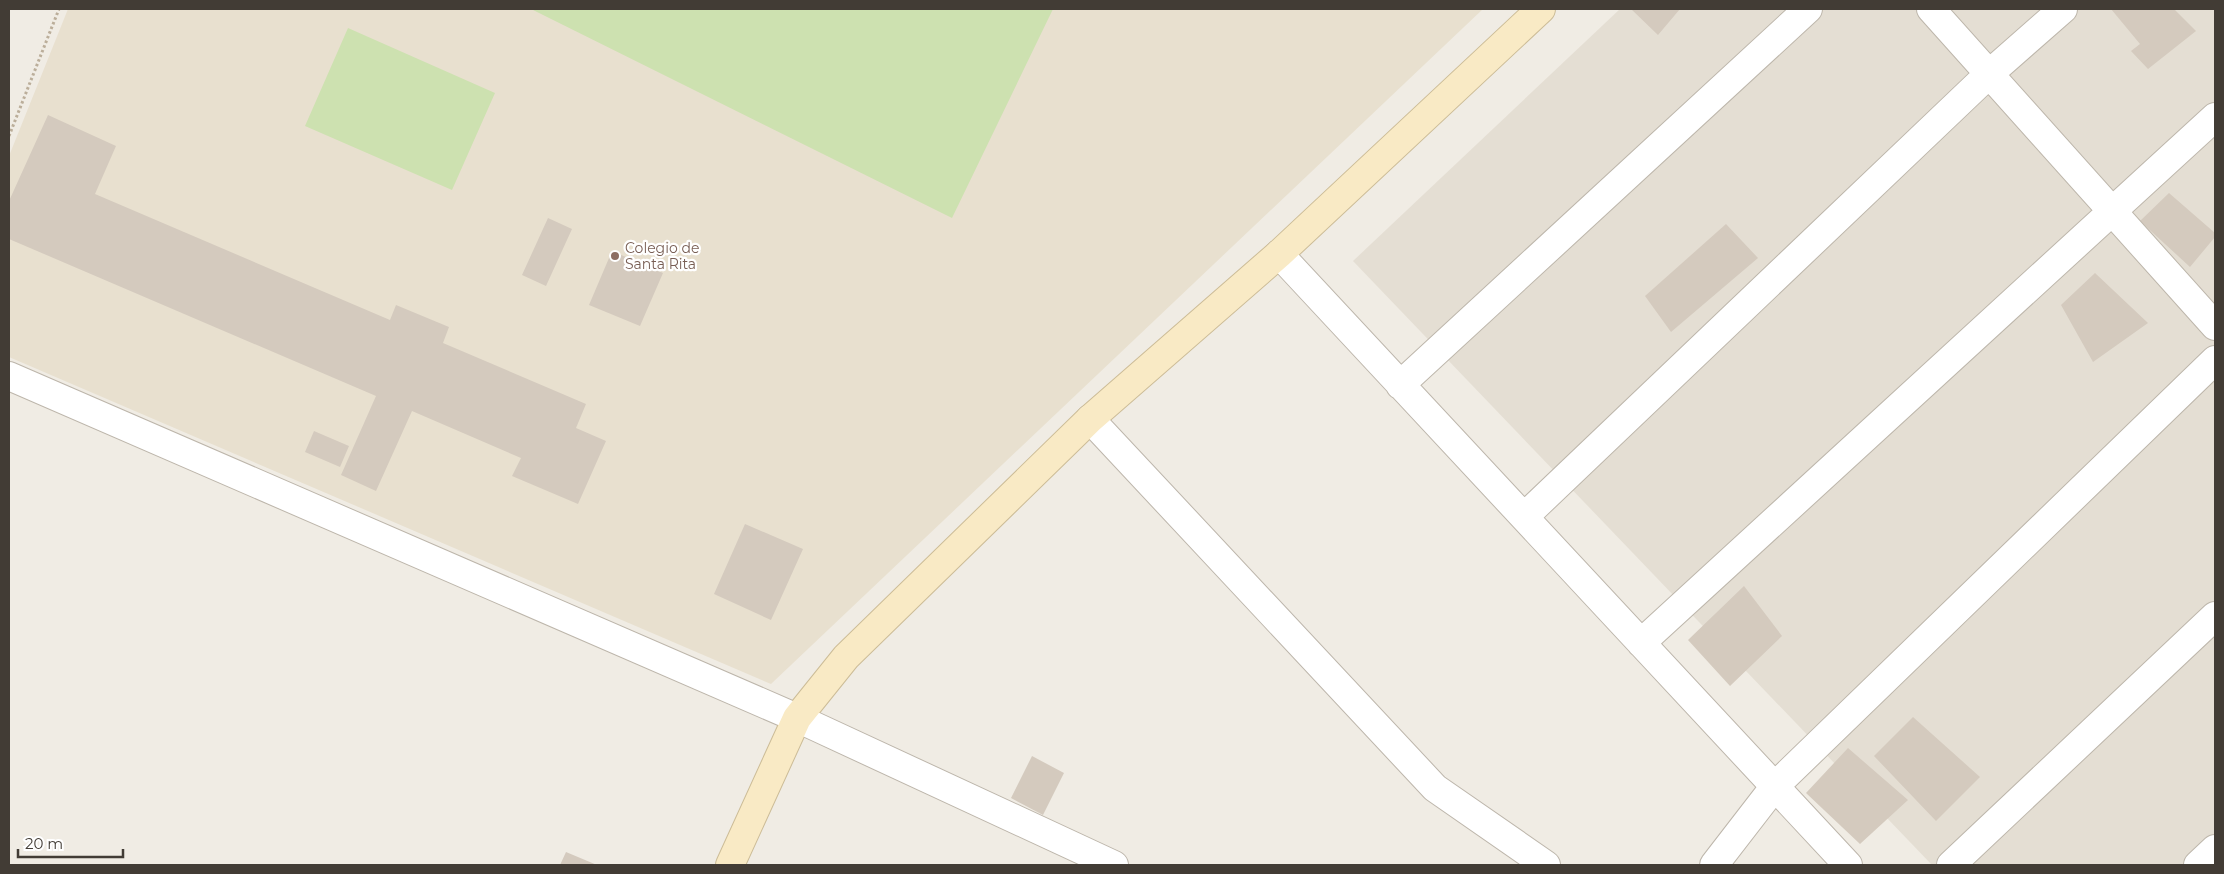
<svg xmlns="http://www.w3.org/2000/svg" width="2224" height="874" viewBox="0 0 2224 874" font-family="Montserrat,sans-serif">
  <rect width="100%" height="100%" fill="#f0ece4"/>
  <path fill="#e4ded3" d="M1620,9H2215V865H1932L1353,261Z"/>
  <path fill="#e8e0cf" d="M68,9H1483L771,684L9,357V156Z"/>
  <path fill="#cde1b0" d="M531,9H1053L952,218Z
    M348,28L495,93L452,190L305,126Z"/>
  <path fill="#d4cabe" d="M1631,9H1680L1658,35Z
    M2111,9H2174L2196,31L2148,69L2131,51L2140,44Z
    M48,115L116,146L95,194L390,320L396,305L449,327L443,343L586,404L576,428L606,441L578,504L512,476L521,458L412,411L376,491L341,475L376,396L9,239V201Z
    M2169,193L2215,233V237L2190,267L2140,221Z
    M548,218L572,229L546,286L522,275Z
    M1726,224L1758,258L1671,332L1645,296Z
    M612,251L663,273L640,326L589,305Z
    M2095,273L2148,323L2093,362L2061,305Z
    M314,431L349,446L340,467L305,452Z
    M745,524L803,549L771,620L714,594Z
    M1744,586L1782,636L1730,686L1688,640Z
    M1913,717L1980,777L1936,821L1874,756Z
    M1848,748L1908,800L1860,844L1806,793Z
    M1032,756L1064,773L1043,815L1011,798Z
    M566,852L597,865H560Z"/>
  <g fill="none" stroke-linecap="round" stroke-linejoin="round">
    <g stroke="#bdb6ab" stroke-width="30">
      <path id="street" d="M1931,9L2215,326
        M1279,254L1848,865
        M9,376L797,718L1114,865
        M1400,385L1808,9
        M1090,419L1435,788L1546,865
        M1524,517L1989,74L2063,9
        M1641,643L2215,117
        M1714,865L1775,786L2215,360
        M1951,865L2215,616
        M2198,865L2215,849"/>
    </g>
    <g stroke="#ccbc97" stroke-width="30">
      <path id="secondary" d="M730,865L797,718L846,657L1090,419L1279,254L1541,9"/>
    </g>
    <path stroke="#bbae9a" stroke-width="3" stroke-dasharray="2.5 2.5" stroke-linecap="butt" d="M9,136L59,9"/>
    <use href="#street" stroke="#fff" stroke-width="28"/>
    <use href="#secondary" stroke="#f9eac5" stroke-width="28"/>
  </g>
  <circle fill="#8d6e63" stroke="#fff" stroke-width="2" cx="615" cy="256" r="5"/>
  <g text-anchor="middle" stroke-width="4.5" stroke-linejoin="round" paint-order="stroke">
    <g font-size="14" fill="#785e54" stroke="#fff" text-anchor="start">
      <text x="625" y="253">Colegio de<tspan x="625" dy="16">Santa Rita</tspan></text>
    </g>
  </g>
  <rect width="2224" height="874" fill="none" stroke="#423c35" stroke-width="20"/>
  <path d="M18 849v8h105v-8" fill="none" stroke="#423c35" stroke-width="2.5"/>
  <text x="25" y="849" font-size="15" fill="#423c35" stroke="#ffffff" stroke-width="4" paint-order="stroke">20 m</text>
</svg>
